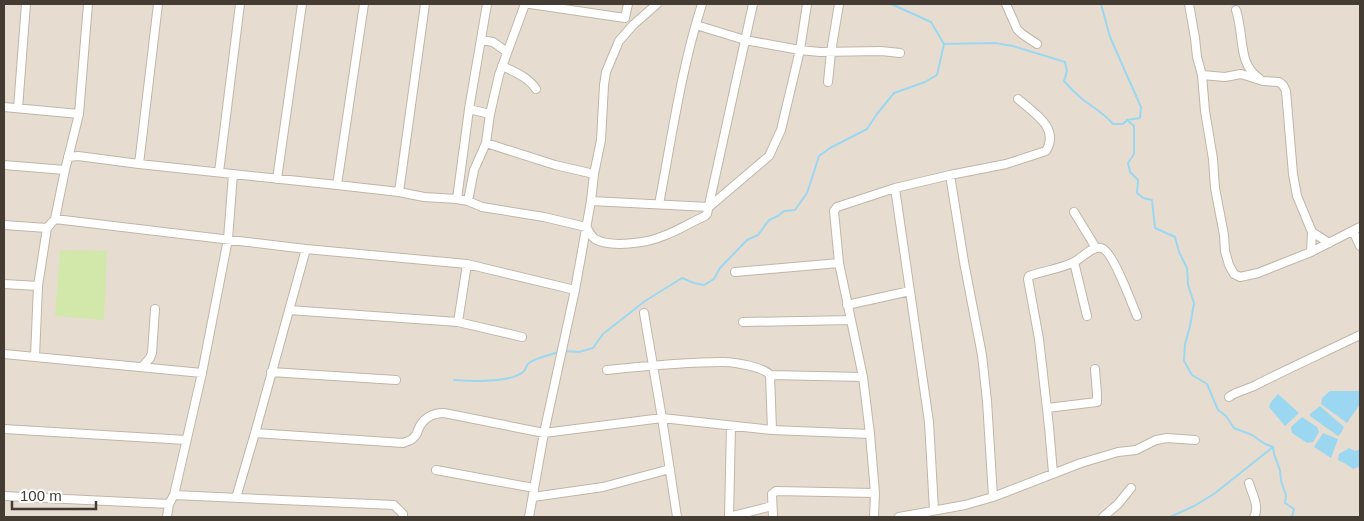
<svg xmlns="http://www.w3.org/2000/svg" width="1364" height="521" viewBox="0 0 1364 521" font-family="Arial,sans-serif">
  <rect width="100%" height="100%" fill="#f2ece3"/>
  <path fill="#e6ddd0" d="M4,4H1360V517H4Z"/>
  <path fill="#d2e8aa" d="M60,250L107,251L104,320L55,316Z"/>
  <path fill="#9cd7f1" d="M1330,391H1360V404L1347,423L1321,404L1322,398Z
    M1278,394L1299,413L1285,426L1269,407L1271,402Z
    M1320,406L1344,427L1341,433L1338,436L1310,416V414Z
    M1302,417L1317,427L1319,432L1313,442L1307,443L1292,433L1291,427Z
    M1323,433L1338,439L1331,458L1314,447Z
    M1349,448L1355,451L1360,449L1359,467L1353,469L1346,464L1338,460L1339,454Z"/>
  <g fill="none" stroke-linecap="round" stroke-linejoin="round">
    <path stroke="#9cd7f1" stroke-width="2" d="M944,44L995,43L1013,46L1065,62L1067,71L1064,81C1069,87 1075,93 1081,98C1092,107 1104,113 1113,124H1123L1127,120L1140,118L1141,107L1110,37L1101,4
      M1127,120L1134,126V154L1128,163L1130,172L1138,180L1137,193L1143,198L1152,200L1155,228L1175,237L1179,252L1187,268L1188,285L1194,303L1190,326L1185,344L1184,361L1192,375L1207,384L1218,410L1226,416L1234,428L1252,435L1265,444L1273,447L1274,454L1280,470L1281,481L1286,495L1285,503L1294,509L1292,517
      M563,351L579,352L593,348L603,334L645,301L682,278L694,283L704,285L714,279L720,268L747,240L758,235L769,220L778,216L784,211L795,210L807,193L819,156L830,148L867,129L877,114L894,93L925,82L937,75L944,44L931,22L891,4
      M454,380C469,381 510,383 523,372C526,370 526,365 529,363C534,359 552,354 559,352
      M1170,517L1194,506L1214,494L1273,447"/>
    <g stroke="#c0b5a8" stroke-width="10">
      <path id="minor" d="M530,4L625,18L628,4
        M1006,4L1017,29L1022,34L1037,44
        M1189,4L1195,38L1197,57L1202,75L1205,111L1213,159L1215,188L1224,235L1225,251L1229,265L1234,274L1240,277L1258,273L1311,252L1360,227
        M1236,10C1238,16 1239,22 1240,29C1243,47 1242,67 1259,78
        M696,25L745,40L800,50L820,52L881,51L900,53
        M481,40L493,42L507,52
        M502,66C515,72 528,77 536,89
        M1202,75L1225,77L1241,74L1263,81L1279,82L1283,85L1286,91L1293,174L1297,196L1312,232L1311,252
        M828,82L831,52L839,4
        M4,107L79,114
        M18,108L26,4
        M469,109L490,114L486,143
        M490,114L499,75L525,4
        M68,157L78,156L139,164L337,185L399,192L424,197L457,199L468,201L482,207L544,217L586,227C589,231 591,236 595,239C610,248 648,243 663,236C678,231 691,222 705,216L707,214L753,4
        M139,164L158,4
        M4,165L65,170
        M219,172L240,4
        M950,175L964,262L982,355L987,401L993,497
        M277,179L302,4
        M337,185L364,4
        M895,188L929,422L934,510
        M399,192L425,4
        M457,199L469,109L487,4
        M468,201L474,170L486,143L555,165L594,174
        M591,201L709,207L769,156L781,130L800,50L807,4
        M659,204C672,137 681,69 702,4
        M1074,212L1096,248
        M55,219L306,249L467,264L575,290
        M4,225L47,228
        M1353,231L1360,246
        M1312,232L1329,243
        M1074,262L1087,316
        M735,272L839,263
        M4,284L38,286
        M847,305L910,291
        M289,310L458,322L522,337
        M644,313L662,418L677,517
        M458,322L467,264
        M743,322L851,320
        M4,354L202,373
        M35,357L38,286L47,228L55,219L65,170L79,114L88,4
        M142,367L150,358L152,353L155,309
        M607,370C645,366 684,362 723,362C734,362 764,367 770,375L772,430
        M271,372L396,380
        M770,375L863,377
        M1229,397C1237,391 1246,390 1254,386C1289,368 1325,352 1360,335
        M1047,408L1097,402V394L1095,369
        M4,429L186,440
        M255,433L403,443C407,441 412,441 414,437C417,435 417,433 418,430C423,418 432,413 444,413L544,433L662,418L772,430L870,434
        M436,470L534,488
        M1053,473L1049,427L1039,339L1028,279L1029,276C1043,271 1060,269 1074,262C1082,258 1092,246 1101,248C1112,249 1132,304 1137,316
        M1249,483C1252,494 1260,507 1254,517
        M174,495L394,505L403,514V517
        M4,496L169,504
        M533,497L603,487L670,469
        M236,498L255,433L306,249
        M167,517L169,504L174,495L202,373L228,239L233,174
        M529,517L544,433L575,290L591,201L594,174L601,140L604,85L606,72L619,41L633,25L657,4
        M729,517L731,426
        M729,517L772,506
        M773,517L772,494L776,491L875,493
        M874,517L875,493L870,434L863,377L839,263L834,211L837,207L895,188L950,175L1006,164L1046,151C1060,128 1034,113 1018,99
        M899,517L965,505L993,497L1081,463L1118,452L1136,450L1156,440L1167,438L1195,440
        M1103,517L1118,504L1131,488"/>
    </g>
    <use href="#minor" stroke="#fff" stroke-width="8"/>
  </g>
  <rect width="1364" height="521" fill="none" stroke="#443b33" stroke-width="10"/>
  <path d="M12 501v8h84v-8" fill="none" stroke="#443b33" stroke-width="2.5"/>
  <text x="20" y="501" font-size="15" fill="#443b33" stroke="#ffffff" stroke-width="4" paint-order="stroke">100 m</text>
</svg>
